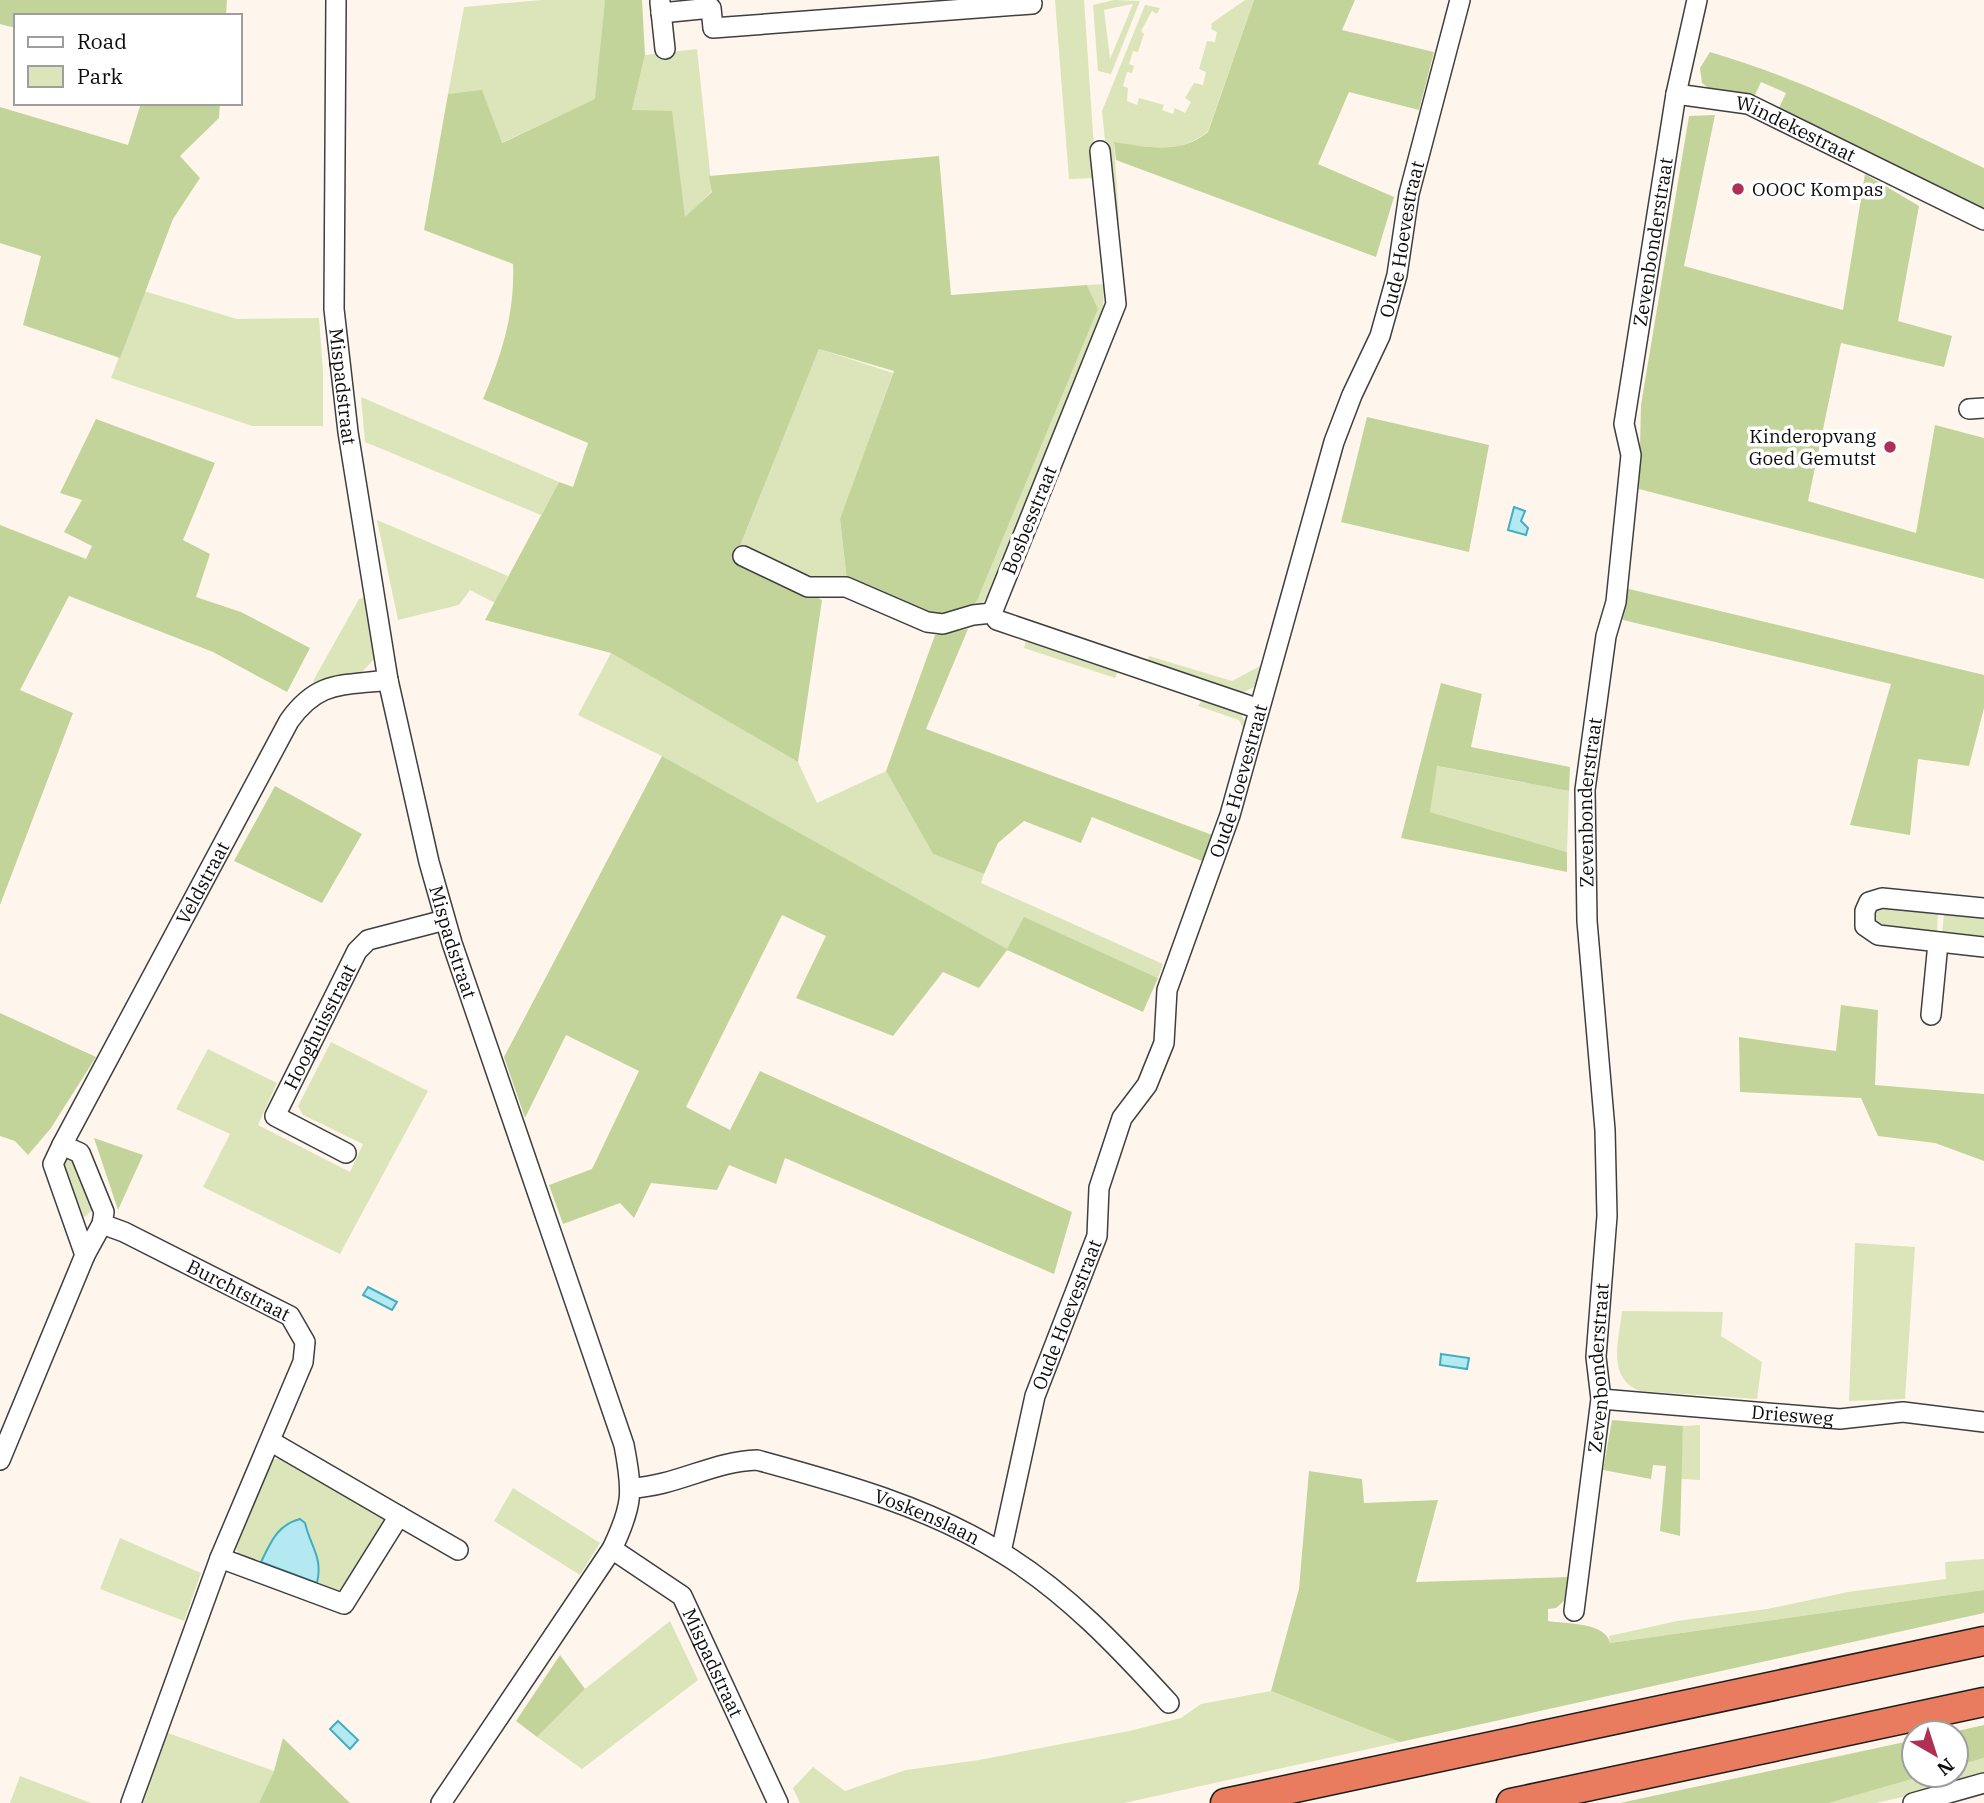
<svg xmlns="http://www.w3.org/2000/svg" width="1984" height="1803" viewBox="0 0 1984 1803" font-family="'IBM Plex Serif',serif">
  <rect width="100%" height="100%" fill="#fef6ec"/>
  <path fill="#dbe5b9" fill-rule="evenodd" d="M541,0H605L596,99L501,143L482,91L448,94L464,7Z
    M1055,0H1084L1096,178L1069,179Z
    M1114,0L1140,1L1111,74L1098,71L1093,5ZM1132,4H1133L1110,59L1104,10Z
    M1245,0H1254L1208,131C1181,155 1148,147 1114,143L1119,220H1113L1102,111L1145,5L1160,8L1157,14L1152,11L1141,31L1144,34L1138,52L1133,51L1129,64L1134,66L1132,73L1127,72L1123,86L1128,88L1127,101L1137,105L1139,98L1164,105L1162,110L1173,114L1175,108L1185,113L1191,102L1185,98L1194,83L1203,85L1206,72L1199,69L1207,41L1215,42L1217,32L1211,29L1212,23Z
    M697,49L712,191L685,218L680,179L632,110L645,55Z
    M1104,284L1103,312L990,593L983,602L969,608L977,601L1098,309L1087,285Z
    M144,291L237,319L319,318L323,372V426H252L111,378Z
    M819,349L893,373L840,520L847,581L809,584L739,549Z
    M361,397L559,482L541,515L365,442Z
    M377,520L508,576L495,603L470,590L459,605L398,620Z
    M366,597L376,657L361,673L316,684L313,681L359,599Z
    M1027,638L1119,668L1115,678L1024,648Z
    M1267,642L1270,646L1258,685L1242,693L1146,664L1149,656L1232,681L1262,665Z
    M611,653L798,762L817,803L886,771L933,854L984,874L981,883L1163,964L1158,978L1025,918L1007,950L662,756L578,715Z
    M1204,697L1239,712L1248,725L1246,734L1239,720L1198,706Z
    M1436,766L1569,791L1567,852L1430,812Z
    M1878,905L1938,912L1937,933L1881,931L1872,921Z
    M1944,913H1984V941L1942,934Z
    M331,1042L428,1091L340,1254L203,1187L230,1134L176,1109L208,1049L277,1083L258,1125L350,1172L363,1144L303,1115L298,1106Z
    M69,1157L73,1159L93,1209L85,1217L79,1215L60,1166L63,1159Z
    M1855,1243L1915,1247L1905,1399L1849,1401Z
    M1622,1311L1723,1312L1721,1336L1762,1362L1757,1399L1640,1391C1606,1378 1619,1340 1622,1311Z
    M1700,1425V1480L1681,1479L1683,1426Z
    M282,1457L295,1461L387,1520L345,1591L335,1594L241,1558L234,1546L270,1461Z
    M513,1488L600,1543L580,1575L494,1521Z
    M120,1538L201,1573L184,1621L100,1589Z
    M1984,1559V1590L1610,1643L1609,1636L1677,1621L1767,1609L1848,1592L1946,1579L1945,1562Z
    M670,1621L698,1680L582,1769L537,1737L585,1689Z
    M1271,1691L1400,1742L1124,1803H800L793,1788L813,1767L845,1791L906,1770L979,1760L1129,1731L1181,1718L1201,1704Z
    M168,1733L274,1771L259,1803H143Z
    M1984,1758V1778L1980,1779L1876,1803H1829L1926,1775H1956V1766Z
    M20,1776L91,1803H10Z"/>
  <path fill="#c2d49a" d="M0,0H227L226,16H16V28L0,24Z
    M605,0H642L645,55L632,110L672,111L685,217L712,192L709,176L939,156L951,295L1087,285L1098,309L977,601L964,612L942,620L847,581L840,519L894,371L819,349L736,556L822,600L798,762L611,653L485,620L559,482L573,487L588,443L483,399C502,354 515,313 513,264L424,230L448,94L482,90L502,143L595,99Z
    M1254,0H1355L1342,30L1434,52L1419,110L1349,92L1318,164L1394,197L1376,257L1116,160L1114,142C1147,147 1180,155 1208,132Z
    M1710,52C1806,80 1894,125 1984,168V211L1779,108L1786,93L1761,82L1754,97L1711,90L1702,83L1700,68Z
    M141,103H220L219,118L180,156L200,178L173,219L120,358L23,325L41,256L0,243V107L128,145Z
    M1715,115L1684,266L1843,310L1865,174L1919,206L1898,321L1952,336L1944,367L1841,343L1808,501L1916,533L1935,425L1984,438V579L1639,489L1641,405L1689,116Z
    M1367,417L1489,445L1469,552L1341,522Z
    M96,419L215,463L183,540L210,554L196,597L241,612L310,648L287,692L213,652L69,596L20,690L73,713L0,905V525L86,559L92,546L64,532L82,500L60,493Z
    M1625,588L1984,675V708L1969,766L1918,759L1910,835L1850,825L1891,684L1623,620Z
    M968,629L926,729L1215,836L1202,861L1092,817L1081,843L1024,821L998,843L984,874L933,854L886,771L935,635Z
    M1441,683L1482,694L1471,747L1570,767L1569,791L1437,766L1430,812L1567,852V872L1401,838Z
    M662,756L1007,949L1024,917L1158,978L1143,1012L1007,950L979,988L943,972L893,1036L796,998L826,936L782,915L686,1107L730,1130L760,1071L1072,1212L1054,1274L785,1158L776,1184L729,1165L717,1190L651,1183L634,1218L620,1203L563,1224L549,1185L592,1169L639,1071L566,1035L525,1118L504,1057Z
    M275,786L362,834L322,903L234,861Z
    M1841,1005L1878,1010L1875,1085L1984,1094V1161L1935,1143L1878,1136L1861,1098L1740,1092L1739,1037L1836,1051Z
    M0,1013L96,1057L51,1128L28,1155L15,1141L0,1136Z
    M94,1138L143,1155L118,1210Z
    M1612,1420L1683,1426L1680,1536L1660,1531L1666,1466L1653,1465L1651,1479L1603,1470Z
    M1309,1471L1362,1479L1364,1503L1438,1500L1416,1582L1569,1577L1564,1601L1556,1608L1548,1609V1621C1566,1624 1606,1622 1610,1643L1984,1590V1613L1400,1742L1271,1691L1299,1589Z
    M560,1655L585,1689L537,1737L516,1721Z
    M1984,1725V1758L1956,1766V1733H1948Z
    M283,1738L350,1803H259L274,1771Z
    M1914,1740V1775H1926L1829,1803H1620Z"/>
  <path fill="#b5e9f1" stroke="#42aec2" stroke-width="2" d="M1514,507L1525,511L1521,521L1528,528L1526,535L1508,530Z
    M368,1287L397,1302L392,1310L363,1295Z
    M1441,1354L1469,1358L1467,1369L1440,1365Z
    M300,1519L305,1523C311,1548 323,1557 317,1583L261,1562C271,1542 277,1525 300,1519Z
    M338,1721L358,1740L350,1749L330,1729Z"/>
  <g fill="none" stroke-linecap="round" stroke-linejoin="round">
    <g stroke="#3f3f3f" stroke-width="22">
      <g id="minor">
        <path id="s1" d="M336,0L334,309L348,432L388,680L429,862L452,943L624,1445C633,1492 633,1505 612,1549L441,1803"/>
        <path d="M660,2L665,49"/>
        <path d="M661,13L711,8L713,28L1032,4L1031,0"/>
        <path id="s2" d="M1676,94L1748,104L1984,220"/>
        <path d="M1100,151L1116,304L992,613L997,620L1259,709"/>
        <path d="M1969,409L1984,408"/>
        <path d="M743,556L808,587H846L927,622L943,624L973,615L992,613"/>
        <path d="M1984,908L1882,898L1869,902L1865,911V926L1878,935L1984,947"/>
        <path d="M1931,1015L1938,943"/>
        <path id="s3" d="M346,1153L275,1116L357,951L368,940L445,920"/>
        <path id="s4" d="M102,1224L124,1232L290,1316L305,1342L303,1362L220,1558L131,1803"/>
        <path id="s5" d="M85,1255L53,1164L62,1145L289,721C318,680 342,686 388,680"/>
        <path id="s6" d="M1601,1399L1840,1419L1903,1412L1984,1422"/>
        <path d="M270,1441L399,1516"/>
        <path d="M0,1460L85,1255L102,1224L104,1212L80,1153L62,1145"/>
        <path id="s7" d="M632,1488C676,1486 714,1461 757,1460C841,1483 927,1506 1002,1553C1066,1592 1118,1647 1169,1703"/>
        <path id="s8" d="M612,1549L682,1596L778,1803"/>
        <path id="s9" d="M1001,1552L1035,1396L1097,1236L1099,1188L1122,1118L1147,1085L1164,1043L1167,990L1230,815L1334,442L1352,395L1380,336L1397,275L1409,194L1460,0"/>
        <path d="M220,1558L344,1604L399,1516L458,1550"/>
        <path id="s10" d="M1574,1611L1601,1399L1596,1357L1607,1216L1605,1130L1587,921L1585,790L1606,636L1616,602L1631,455L1624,424L1676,94L1697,0"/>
        <path d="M1913,1803L1984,1783"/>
      </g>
    </g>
    <g stroke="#1d1d1d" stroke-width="31">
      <path id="highway" d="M1225,1803L1984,1641
        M1511,1803L1984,1702"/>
    </g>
    <use href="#minor" stroke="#fff" stroke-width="19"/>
    <use href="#highway" stroke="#e97c5f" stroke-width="28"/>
  </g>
  <g fill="#b03055" stroke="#fff" stroke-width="2.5">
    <circle cx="1738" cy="189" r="7"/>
    <circle cx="1890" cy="447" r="7"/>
  </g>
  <g text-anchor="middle" stroke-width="7" stroke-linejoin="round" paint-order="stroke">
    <g font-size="19" fill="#0c0c0c" stroke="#fff">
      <text dy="7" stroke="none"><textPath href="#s2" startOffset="126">Windekestraat</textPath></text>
      <text dy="7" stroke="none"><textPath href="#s9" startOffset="1381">Oude Hoevestraat</textPath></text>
      <text dy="7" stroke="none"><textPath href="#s10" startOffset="1379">Zevenbonderstraat</textPath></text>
      <text dy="7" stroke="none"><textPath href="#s1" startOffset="387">Mispadstraat</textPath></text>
      <text transform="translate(1029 520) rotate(-68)" y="7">Bosbesstraat</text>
      <text dy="7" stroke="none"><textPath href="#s9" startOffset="814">Oude Hoevestraat</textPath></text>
      <text dy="7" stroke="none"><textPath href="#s10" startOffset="812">Zevenbonderstraat</textPath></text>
      <text dy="7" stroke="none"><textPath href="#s5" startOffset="415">Veldstraat</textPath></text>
      <text dy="7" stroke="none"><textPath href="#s1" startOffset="954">Mispadstraat</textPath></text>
      <text dy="7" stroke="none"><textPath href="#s3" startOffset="180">Hooghuisstraat</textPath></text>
      <text dy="7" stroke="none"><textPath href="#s4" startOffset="152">Burchtstraat</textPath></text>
      <text dy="7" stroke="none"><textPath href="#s9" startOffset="247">Oude Hoevestraat</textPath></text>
      <text dy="7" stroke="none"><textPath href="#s10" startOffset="245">Zevenbonderstraat</textPath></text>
      <text dy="7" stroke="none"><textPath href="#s6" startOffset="192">Driesweg</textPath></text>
      <text dy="7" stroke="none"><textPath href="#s7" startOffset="308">Voskenslaan</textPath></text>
      <text dy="7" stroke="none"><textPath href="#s8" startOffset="158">Mispadstraat</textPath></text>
    </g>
    <g font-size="19" fill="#0c0c0c" stroke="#fff" text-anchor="start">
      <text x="1752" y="196">OOOC Kompas</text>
      <text x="1876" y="443" text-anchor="end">Kinderopvang<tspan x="1876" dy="22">Goed Gemutst</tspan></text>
    </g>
  </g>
  <rect x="14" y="14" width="228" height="91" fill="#ffffff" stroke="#9e9e9e" stroke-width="2"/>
  <rect x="28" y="37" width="35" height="10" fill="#ffffff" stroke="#9e9e9e" stroke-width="2"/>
  <text x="77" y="49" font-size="21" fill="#0c0c0c">Road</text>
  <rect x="28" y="66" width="35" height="21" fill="#dbe5b9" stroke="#9e9e9e" stroke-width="2"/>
  <text x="77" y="84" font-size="21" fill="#0c0c0c">Park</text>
  <g transform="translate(1935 1754) rotate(141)"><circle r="33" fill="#ffffff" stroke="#9e9e9e" stroke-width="2"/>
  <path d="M0-5L12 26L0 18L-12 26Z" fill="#b03055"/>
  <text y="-10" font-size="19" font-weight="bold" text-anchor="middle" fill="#0c0c0c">N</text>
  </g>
</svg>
